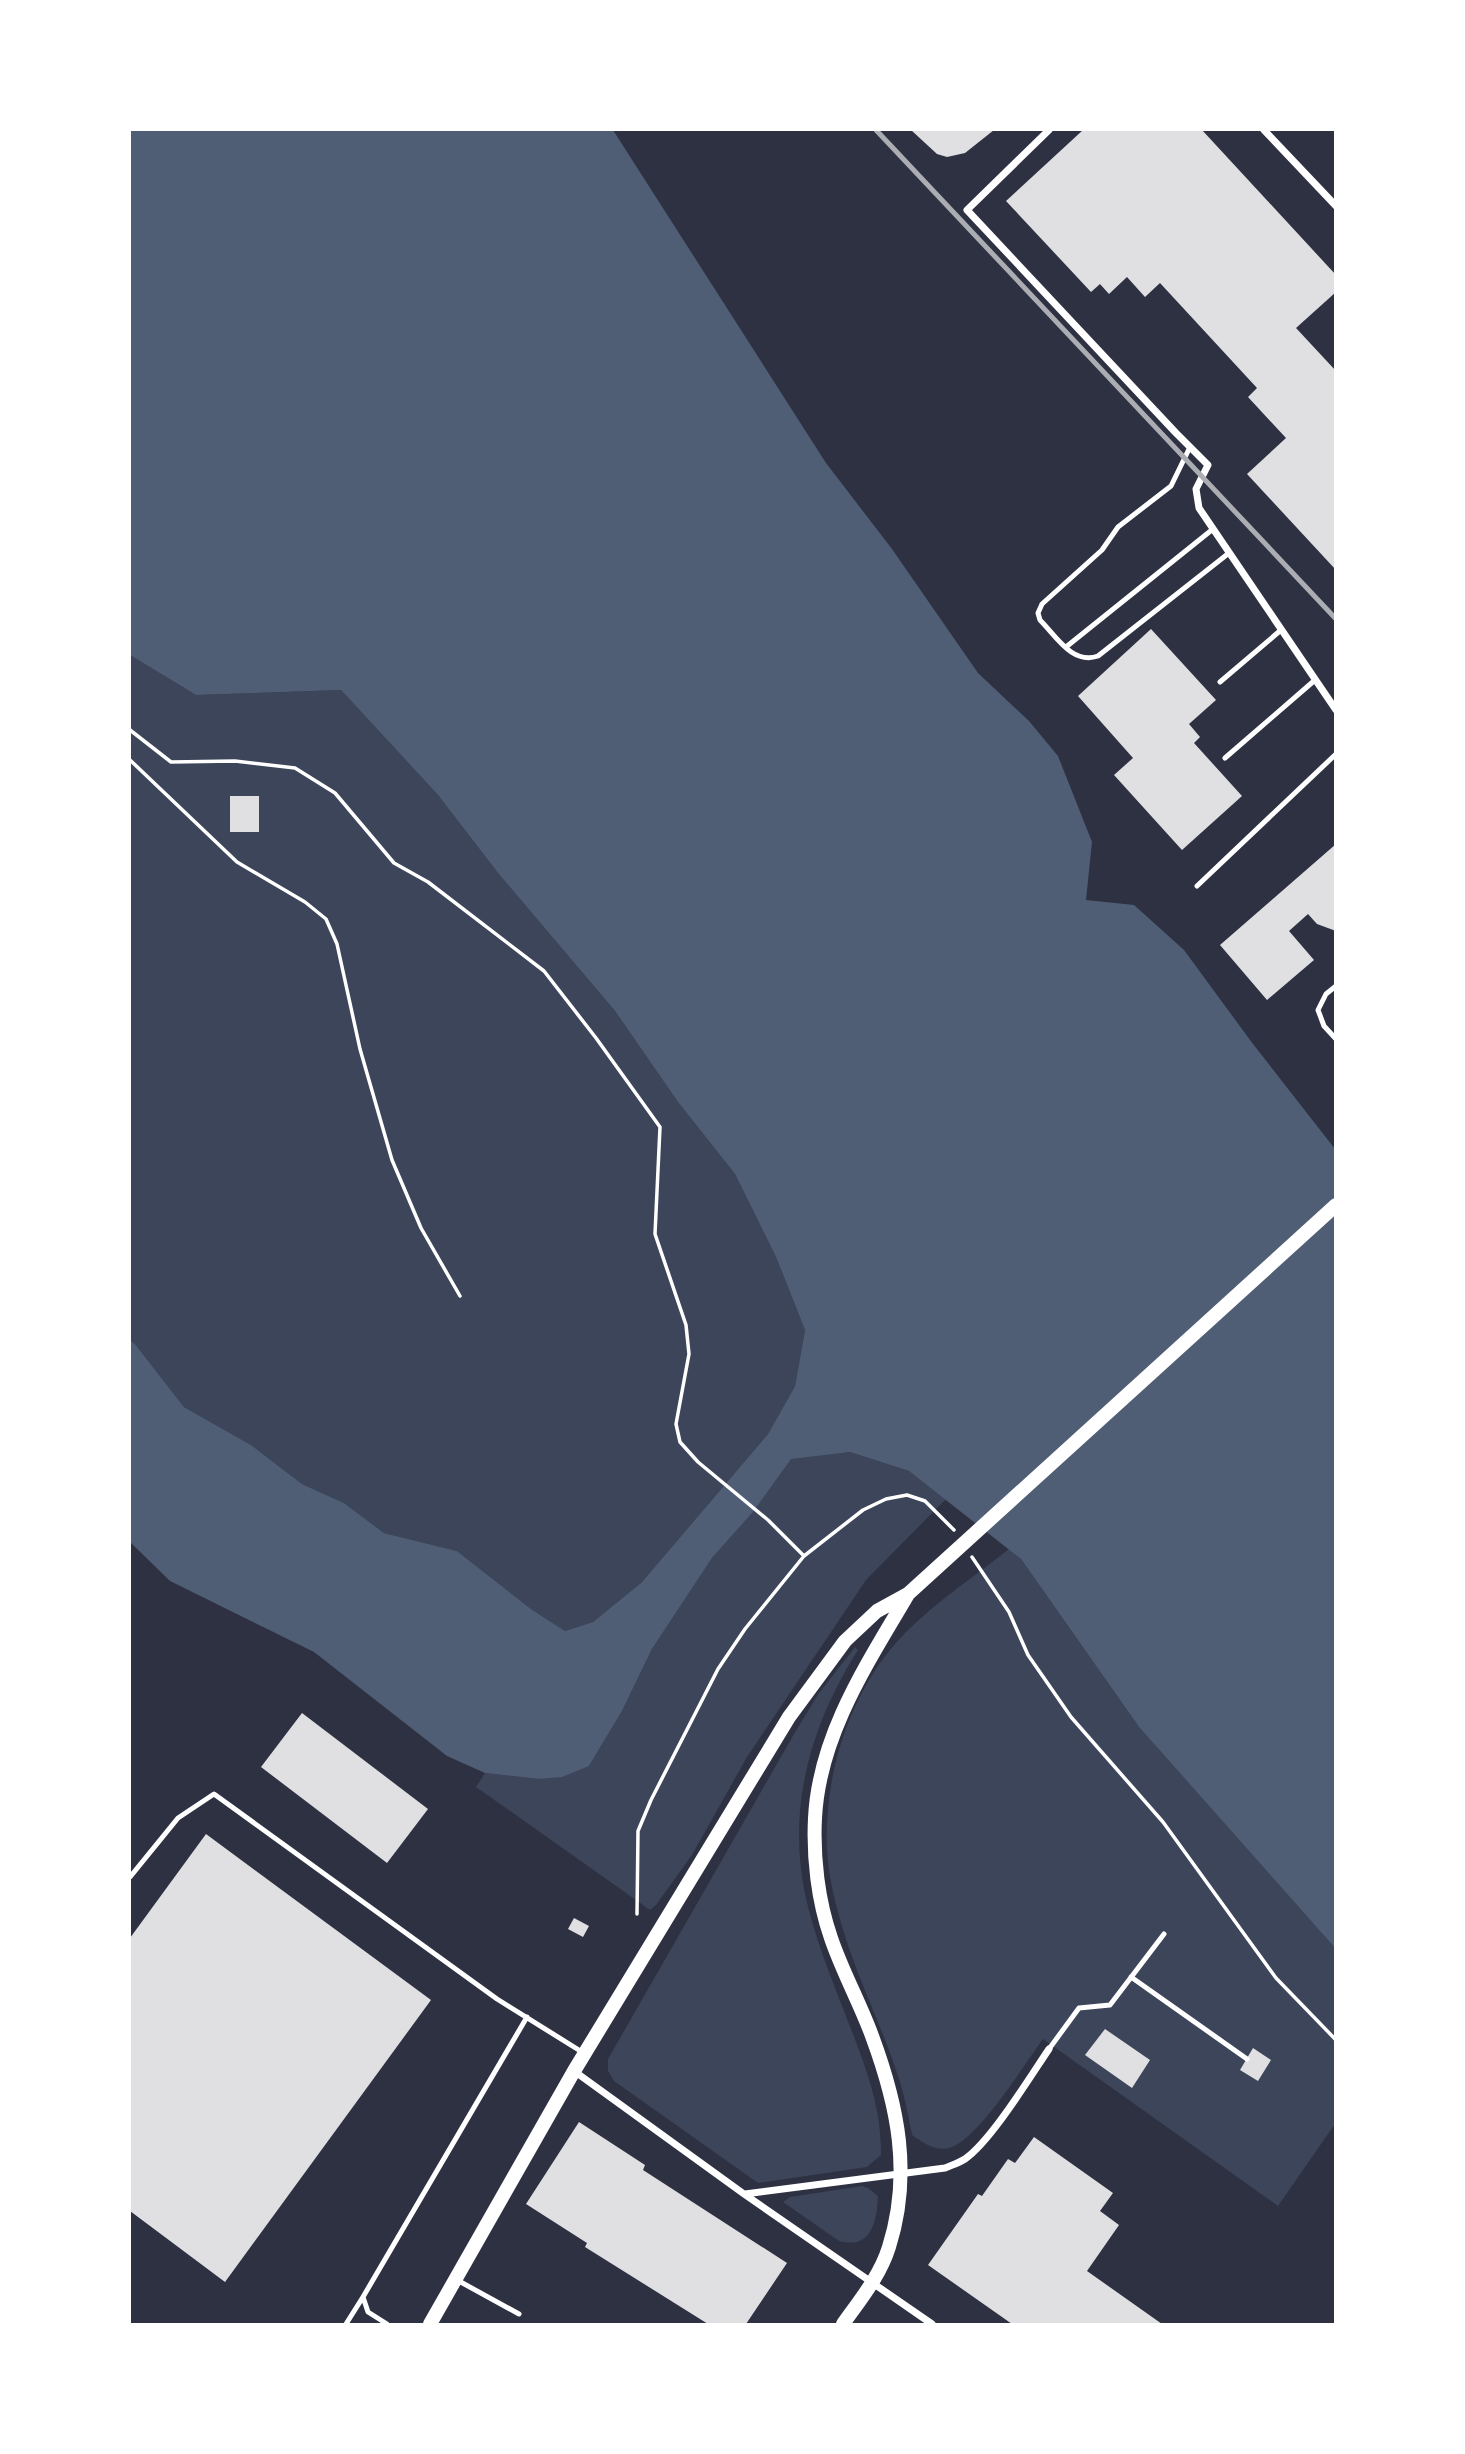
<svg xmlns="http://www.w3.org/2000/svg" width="1465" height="2454" viewBox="0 0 1465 2454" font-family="'Open Sans',sans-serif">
  <rect width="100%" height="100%" fill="#2d3142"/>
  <path fill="#3c4559" d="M130,655L196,695L341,690L438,795L498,873L615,1011L678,1102L735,1174L776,1257L805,1330L795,1386L768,1434L642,1582L593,1622L565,1631L531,1609L457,1551L384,1533L344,1503L302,1484L251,1445L184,1407L135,1344L130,1340Z
    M850,1452L909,1471L946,1499L866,1580L747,1757L692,1855L656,1905L650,1910L476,1787L485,1773L538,1779L589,1766L622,1711L652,1649L712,1558L753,1512L791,1458Z
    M1009,1549L1021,1559L1139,1727L1335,1948V2124L1278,2206L1043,2039C1024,2065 980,2136 952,2147C936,2153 924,2143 912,2135C908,2114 904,2093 897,2073C884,2033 865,1994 851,1954C840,1922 829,1885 827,1851C823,1774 851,1687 906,1632C937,1601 975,1576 1009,1549Z
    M855,1647L858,1650C811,1724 787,1806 805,1894C814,1935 829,1972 844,2011C862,2058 882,2103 881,2155L867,2167L758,2183L614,2081L608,2071V2059L794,1734L819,1693Z
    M862,2186L868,2188L878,2196C877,2222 871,2250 839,2241L783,2202L790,2197Z"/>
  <path fill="#4f5d75" d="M130,130H613L826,463L892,549L978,673L1029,721L1058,756L1092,842L1086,900L1134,905L1184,950L1253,1044L1335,1149V1948L1139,1727L1021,1559L909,1471L850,1452L791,1459L753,1512L712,1558L652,1649L622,1711L589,1766L562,1777L538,1779L485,1773L447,1756L314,1652L170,1581L130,1542V1340L135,1344L184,1407L251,1445L302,1484L344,1503L384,1533L457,1551L531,1609L565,1631L593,1622L642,1582L768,1434L795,1386L805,1330L776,1257L735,1174L678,1102L615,1011L498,873L438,795L341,690L196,695L130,655Z"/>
  <path fill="#e0e0e3" d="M911,130H994L965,153L947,157L937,154Z
    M1083,130H1202L1336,275V292L1296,328L1336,371V570L1247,474L1286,438L1248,397L1257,388L1160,283L1145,297L1127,277L1109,294L1100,284L1091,292L1006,201Z
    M1151,629L1216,700L1189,724L1200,737L1194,743L1242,796L1182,850L1114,775L1133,758L1078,696Z
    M230,796H259V832H230Z
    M1336,844V931L1317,924L1308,914L1289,931L1314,960L1267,1000L1220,945Z
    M302,1713L428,1809L387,1863L261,1767Z
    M206,1834L431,2000L225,2282L130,2211V1938Z
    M574,1918L589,1926L583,1937L568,1929Z
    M1105,2029L1150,2060L1132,2088L1085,2055Z
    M1253,2048L1271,2060L1258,2081L1240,2070Z
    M579,2122L645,2165L643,2170L787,2263L746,2324H708L585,2247L587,2243L526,2204Z
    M1034,2137L1113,2193L1100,2211L1119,2225L1087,2271L1162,2324H1012L928,2265L978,2194L982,2196L1008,2159L1015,2163Z"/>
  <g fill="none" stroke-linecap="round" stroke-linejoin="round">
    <path stroke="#fff" stroke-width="3.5" d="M130,730L171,762L235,761L295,768L335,793L394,863L428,882L544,971L596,1038L660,1127L655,1234L686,1325L689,1354L676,1424L680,1442L698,1462L768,1520L804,1556
      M130,760L237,862L305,902L326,919L337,944L360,1049L392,1160L421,1228L460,1296
      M972,1557L1009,1612L1028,1655L1071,1717L1163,1822L1276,1978L1336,2040
      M637,1914L638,1831L651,1800L718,1669L745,1629L804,1556L863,1510L886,1499L907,1495L925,1501L954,1530"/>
    <path stroke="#fff" stroke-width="5" d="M1190,447L1171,486L1118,527L1102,550L1042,604L1038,613L1040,620C1056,636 1072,665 1098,656L1229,553
      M1066,647L1213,529
      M1220,682L1281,630
      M1225,758L1315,680
      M1197,886L1336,754
      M1336,986L1326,994L1318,1010L1324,1026L1336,1039
      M130,1877L178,1818L214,1794L497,1999L582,2052
      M1131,1977L1247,2059
      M1049,2049L1079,2008L1110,2005L1164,1934
      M457,2280L519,2314
      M346,2324L363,2297
      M387,2324L368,2312L363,2297L527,2017"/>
    <path stroke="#fff" stroke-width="7" d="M1049,130L967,210L1176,433L1208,465L1196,489L1199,508L1336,710
      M1264,130L1336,206
      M574,2071L744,2194L932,2324
      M745,2194L945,2168C952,2165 959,2163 965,2159C991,2141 1030,2077 1049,2049"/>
    <path stroke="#fff" stroke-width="14" d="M430,2324L574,2071L789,1717L845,1641L877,1611L908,1594L1336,1205
      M843,2324C860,2300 880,2276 889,2247C912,2174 898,2106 872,2036C860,2003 842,1971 831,1938C818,1901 813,1857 815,1818C819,1736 867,1664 907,1596"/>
    <path stroke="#abadb3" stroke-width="5" d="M876,130L1336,619"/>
  </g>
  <rect width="1465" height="2454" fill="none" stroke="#ffffff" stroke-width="262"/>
</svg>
